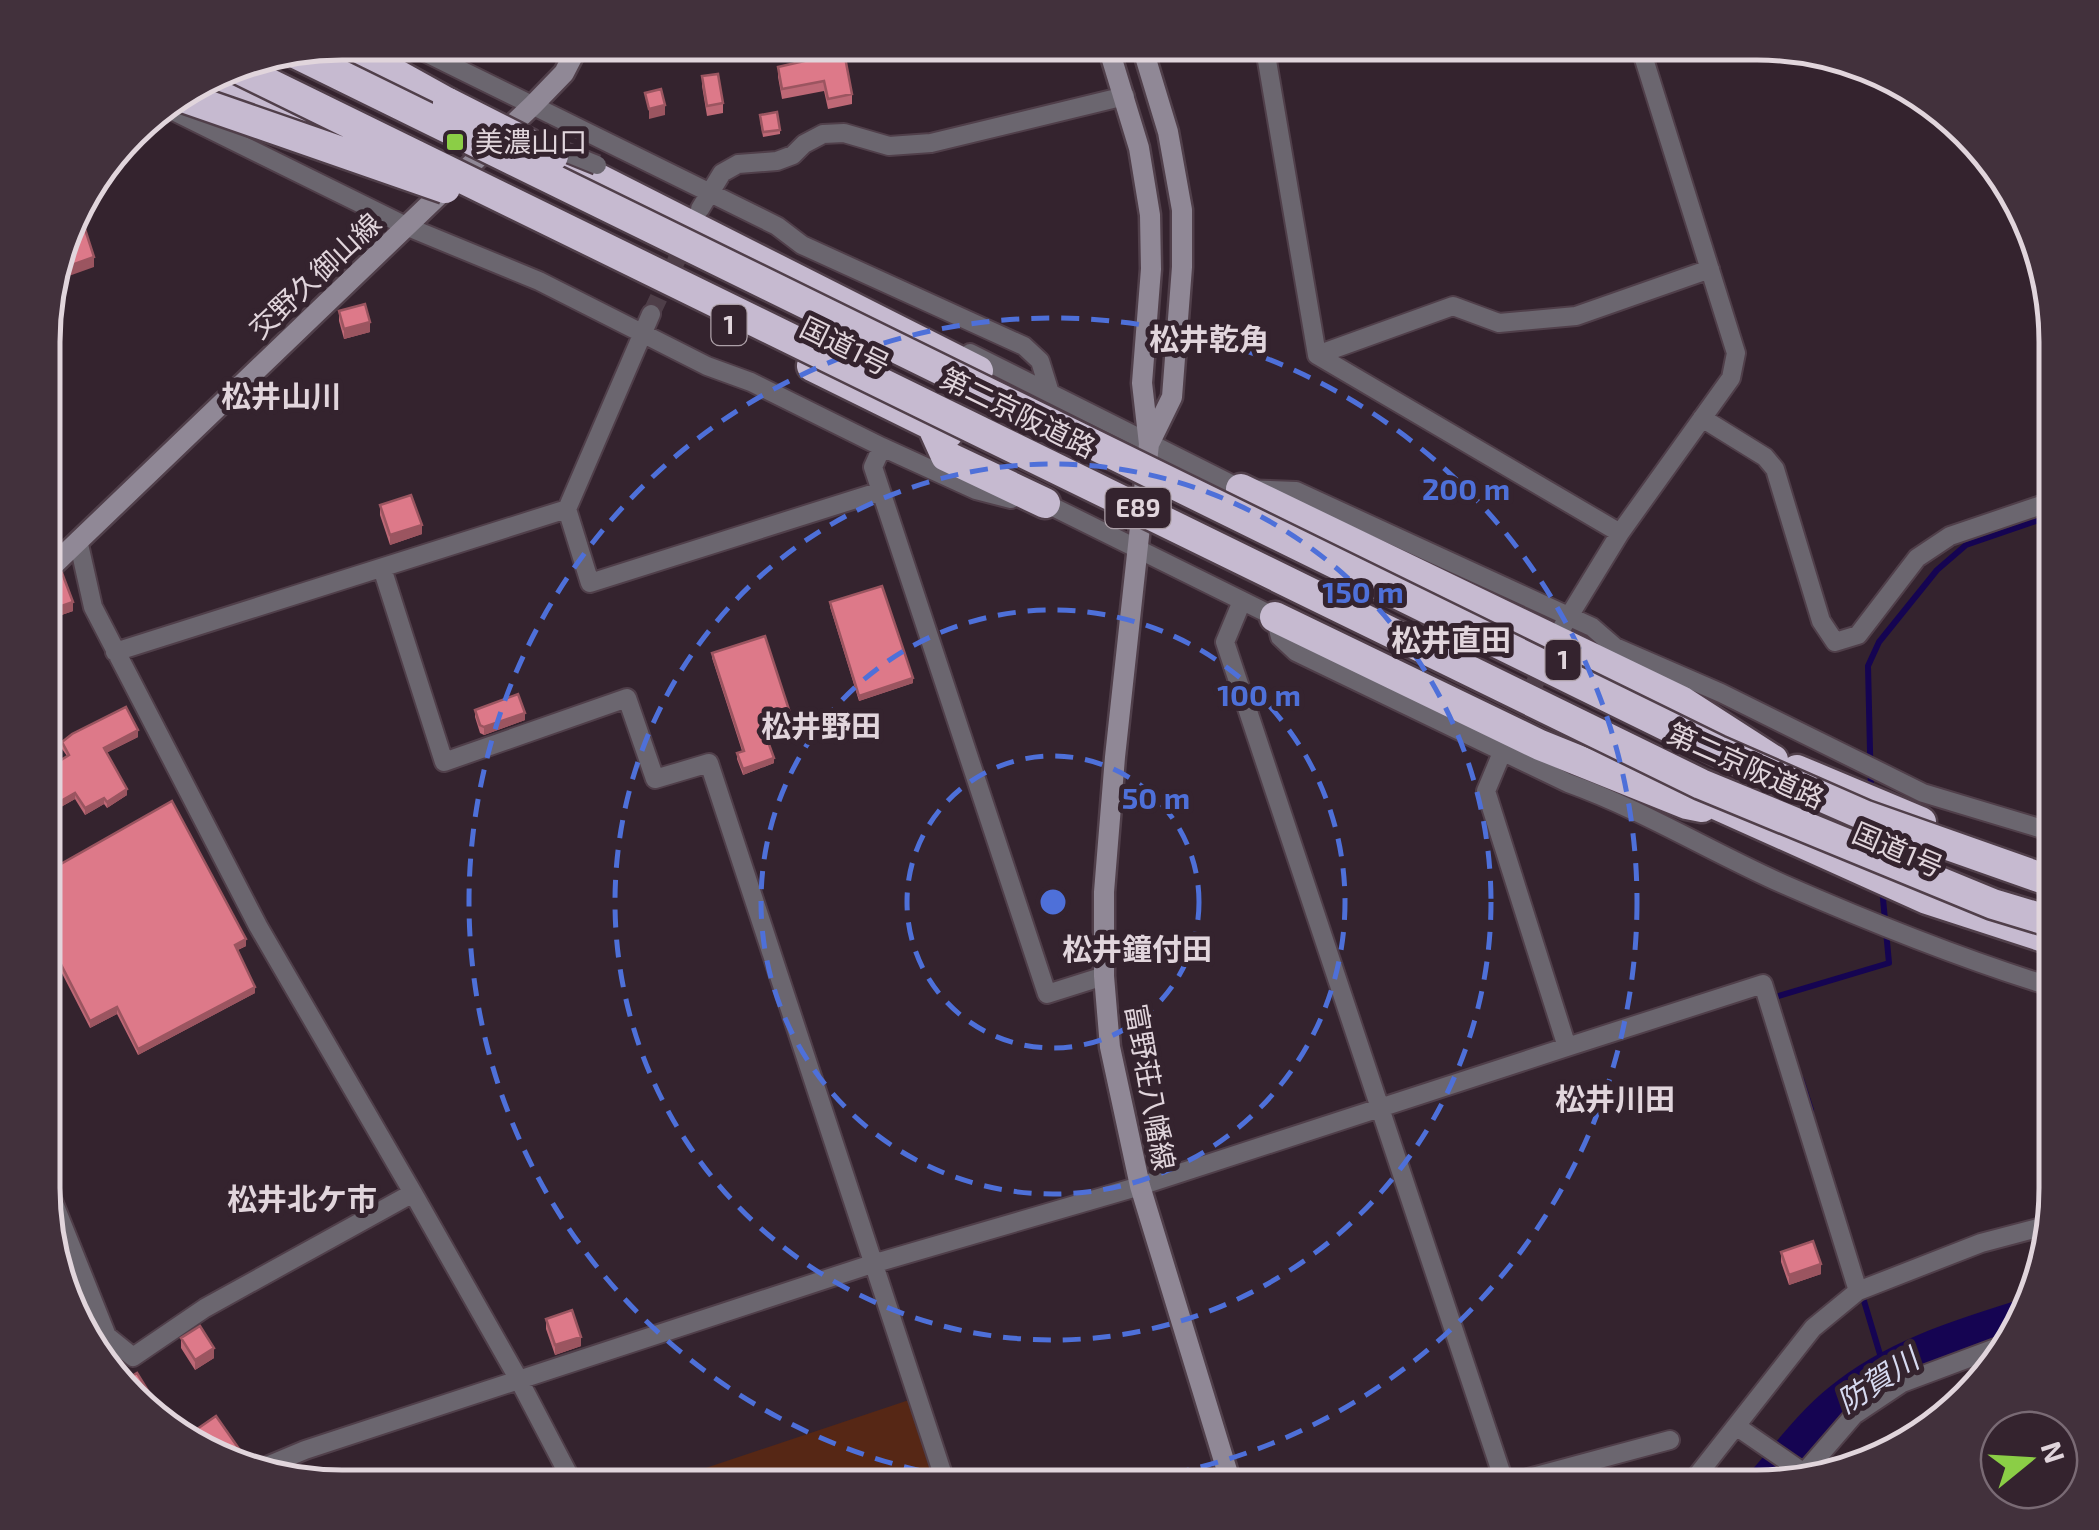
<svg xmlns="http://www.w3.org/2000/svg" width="2099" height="1530" viewBox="0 0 2099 1530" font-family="'Exo 2','Noto Sans JP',sans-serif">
  <rect width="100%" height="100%" fill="#34232e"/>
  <path fill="#562715" d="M912,1399L941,1487H649Z"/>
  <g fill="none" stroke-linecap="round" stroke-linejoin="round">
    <path stroke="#150452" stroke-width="6" d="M1871,792L1868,666L1879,642L1937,570L1966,545L2056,514
      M1772,998L1889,963L1882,888
      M1801,1079L1811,1110
      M1861,1291L1885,1371"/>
    <path stroke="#150452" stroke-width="35" d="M1760,1487C1786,1459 1810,1425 1840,1401C1893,1357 1959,1337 2023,1317"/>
    <path stroke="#4e3e48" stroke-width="18" stroke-dasharray="18 9" stroke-linecap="butt" d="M651,314L687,238
      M1508,738L1547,658"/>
    <g stroke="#503f4a" stroke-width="22">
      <path id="street" d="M406,43L777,226L802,245L1024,346L1040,361L1050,393
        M1264,43L1317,355L1620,533
        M1145,50L1163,43
        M163,106L408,227L539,281L707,366L751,382L882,447L976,490L1011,499
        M700,209L722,173L738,164L777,161L793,155L804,144L823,134L844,133L889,146L931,143L1125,96
        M651,314L567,509L590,583L881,491
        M970,353L1241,489L1296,491L1592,627L1615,647L1721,693L1923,793L2056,833
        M1317,355L1453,306L1499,323L1576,316L1710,269
        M1702,418L1765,457L1775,469L1821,621L1835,642L1858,635L1917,558L1950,536L2056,500
        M882,447L873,467L1047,994L1104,976
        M1037,502L1045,503L1275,617L1280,637L1296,652L1568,783C1643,810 1711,852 1783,884C1872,923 1964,960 2056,988
        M78,540L93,607L258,926L413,1193L519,1380L575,1487
        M382,568L444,762L627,698L655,779L709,763L947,1487
        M1242,601L1225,642L1505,1484
        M1563,626L1620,533L1731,378L1736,353L1639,43
        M115,652L567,509
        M1567,1047L1763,984L1858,1291
        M45,1181L107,1336L133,1357L205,1308L413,1193
        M1736,1426L1804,1473L1854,1415L1902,1383L2009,1343
        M255,1473L262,1468L305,1450L869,1265L1140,1186L1567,1047L1486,791L1506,743
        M1495,1487L1670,1440
        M1688,1487L1813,1328L1858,1291L1981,1243L2053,1224"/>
    </g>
    <g stroke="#503f4a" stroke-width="25">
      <path id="secondary" d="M1107,43L1139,148L1150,215L1151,269L1142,383L1149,444L1115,757L1104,892V976L1110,1047L1140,1186L1232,1487
        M1141,43L1168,132L1182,210V267L1172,397L1150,442
        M45,573L533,105L564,73L577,48L628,43"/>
    </g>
    <g stroke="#503f4a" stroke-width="35">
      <path id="highway" d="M340,43L448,103
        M204,82L312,129
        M553,156L978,371
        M812,366L948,433
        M932,425L946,456L1045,503
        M1241,489L1681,701L1773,760
        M1275,617L1540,745L1687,804L1702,807
        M1797,770L1921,822
        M1684,790L1927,899L2056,941"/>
    </g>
    <use href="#street" stroke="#6b666f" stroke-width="18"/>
    <use href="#secondary" stroke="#908896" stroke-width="20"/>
    <use href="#highway" stroke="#c6bad0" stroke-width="30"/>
    <g stroke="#503f4a" stroke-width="22" stroke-linecap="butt">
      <path id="street-bridge" d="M545,144L597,165"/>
    </g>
    <g stroke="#503f4a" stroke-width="35" stroke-linecap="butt">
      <path id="highway-bridge" d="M291,51L1718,751L1866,816L2056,883
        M233,66L1701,784L1993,904L2056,923
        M180,96L445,188
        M448,103L553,156"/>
    </g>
    <use href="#street-bridge" stroke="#6b666f" stroke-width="18"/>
    <use href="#highway-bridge" stroke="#c6bad0" stroke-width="30"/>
  </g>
  <path fill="#be6876" d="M844,52L852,94V104L828,109L824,91L782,99L778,77V67Z
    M702,76L723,103V113L707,116L702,86Z
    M760,120L780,130V134L763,137Z
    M339,311L370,332L344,339L339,321Z
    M380,505L422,534L390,545L380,515Z
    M45,579L73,611L50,619L45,605Z
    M830,602L913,683L859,701L830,607Z
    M712,653L792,724L765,733L774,763L743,775L737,759V753L742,751L712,658Z
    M475,710L525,720L484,735L480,733L475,717Z
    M138,737L106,753L127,795L107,808L104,804L85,815L75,799L45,816V770L67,756L62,749V742Z
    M45,873L246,946L238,950L255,993L138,1055L117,1014L90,1028L50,950L45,952Z
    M1781,1252L1821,1274L1789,1285L1781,1262Z
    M546,1319L581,1346L555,1355L546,1329Z
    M181,1338L214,1358L195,1370L181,1348Z"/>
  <path fill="#9b5560" d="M665,105V115L649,119V109Z
    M94,257V267L66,277V267Z
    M64,260V269L56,272L59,261Z
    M370,322V332L344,339V329Z
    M422,525V534L390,545V535Z
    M73,602V611L50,619V610Z
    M913,678V683L859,701V696Z
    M525,713V720L484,735V727Z
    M792,719V724L763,734V728Z
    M138,730V737L104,754V748Z
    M774,758V763L743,775V769Z
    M127,789V795L107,808V802Z
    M75,793V799L45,816V810Z
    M104,798V804L85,815V808Z
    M246,939V946L235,951V945Z
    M255,987V993L138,1055V1049Z
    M117,1007V1014L90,1028V1021Z
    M1821,1264V1274L1789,1285V1275Z
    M72,1287V1298L70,1299L66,1289Z
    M581,1337V1346L555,1355V1345Z
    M214,1348V1358L195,1370V1360Z
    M244,1456V1468L241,1469L232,1464Z"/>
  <path fill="#dd7989" stroke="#9b5560" stroke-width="2.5" d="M844,52L852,94L828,99L824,81L782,89L778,67Z
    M718,74L723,103L707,106L702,76Z
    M661,89L665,105L649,109L645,93Z
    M777,112L780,130L763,132L760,115Z
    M83,223L94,257L66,267L64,260L59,261L71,227Z
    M365,304L370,322L344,329L339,311Z
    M411,495L422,525L390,535L380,505Z
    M62,573L73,602L50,610L45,595V579Z
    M882,586L913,678L859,696L830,602Z
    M765,636L792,719L763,728L774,758L743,769L737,753L744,751L712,653Z
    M518,694L525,713L484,727L480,725L475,710Z
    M126,707L138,730L104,748L127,789L107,802L104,798L85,808L75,793L45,810V770L69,755L62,742L72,734Z
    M172,801L246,939L235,945L255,987L138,1049L117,1007L90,1021L50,943L45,946V873Z
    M1813,1241L1821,1264L1789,1275L1781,1252Z
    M55,1251L72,1287L66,1289L54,1252Z
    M572,1310L581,1337L555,1345L546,1319Z
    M200,1326L214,1348L195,1360L181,1338Z
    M107,1351L116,1375L98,1355Z
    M137,1373L174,1433L159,1425L122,1382Z
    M216,1416L244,1456L232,1464L184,1438Z"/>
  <g fill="none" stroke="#4e70d9" stroke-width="5" stroke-dasharray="18 12">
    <circle cx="1053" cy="902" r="146"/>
    <circle cx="1053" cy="902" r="292"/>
    <circle cx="1053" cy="902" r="438"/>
    <circle cx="1053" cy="902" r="584"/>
  </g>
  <rect fill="#8bce46" stroke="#34232e" stroke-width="4" x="445" y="132" width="20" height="20" rx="5"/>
  <g text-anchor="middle" stroke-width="10" stroke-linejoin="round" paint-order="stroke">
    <g fill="#34232e" stroke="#ada0a8" stroke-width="2.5">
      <rect x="711.5" y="305" width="35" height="40" rx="8"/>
      <rect x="1105.5" y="488" width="65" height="40" rx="8"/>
      <rect x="1545.5" y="640" width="35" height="40" rx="8"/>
    </g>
    <g font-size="25" font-weight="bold" fill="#e1d5dc">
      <text x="729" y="334">1</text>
      <text x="1138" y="517">E89</text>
      <text x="1563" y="669">1</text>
    </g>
    <g font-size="28" fill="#e1d5dc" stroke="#34232e" text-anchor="start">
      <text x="475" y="152">美濃山口</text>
    </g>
    <g font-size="28" fill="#e1d5dc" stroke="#34232e">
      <text transform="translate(315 276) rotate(-43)" y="10">交野久御山線</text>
      <text transform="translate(845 346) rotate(26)" y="10">国道1号</text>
      <text transform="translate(1018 413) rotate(26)" y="10">第二京阪道路</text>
      <text transform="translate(1746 766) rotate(24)" y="10">第二京阪道路</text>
      <text transform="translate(1898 850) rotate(23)" y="10">国道1号</text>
      <text transform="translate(1150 1087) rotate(80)" y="10">富野荘八幡線</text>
    </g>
    <g font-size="30" font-weight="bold" fill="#e1d5dc" stroke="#34232e">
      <text x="1209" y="350">松井乾角</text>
      <text x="281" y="407">松井山川</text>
      <text x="1451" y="651">松井直田</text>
      <text x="821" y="737">松井野田</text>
      <text x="1137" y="960">松井鐘付田</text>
      <text x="1615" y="1110">松井川田</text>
      <text x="302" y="1210">松井北ケ市</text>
    </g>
    <g font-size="30" font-style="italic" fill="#d6d9f0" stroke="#34232e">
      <text transform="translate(1878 1381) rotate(-33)" y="10">防賀川</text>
    </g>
  </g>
  <path d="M0 0H2099V1530H0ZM342 60H1757A282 282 0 0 1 2039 342V1188A282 282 0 0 1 1757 1470H342A282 282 0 0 1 60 1188V342A282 282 0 0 1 342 60Z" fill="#42313c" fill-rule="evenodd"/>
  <path fill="none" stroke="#e1d5dc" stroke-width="5" d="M342 60H1757A282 282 0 0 1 2039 342V1188A282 282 0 0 1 1757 1470H342A282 282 0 0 1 60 1188V342A282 282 0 0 1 342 60Z"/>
  <circle cx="1053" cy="902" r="15" fill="#4e70d9" stroke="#34232e" stroke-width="5"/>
  <g font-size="30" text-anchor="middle" font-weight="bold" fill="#4e70d9" stroke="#34232e" stroke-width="10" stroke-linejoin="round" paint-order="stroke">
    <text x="1466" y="500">200 m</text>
    <text x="1363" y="603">150 m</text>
    <text x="1259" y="706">100 m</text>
    <text x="1156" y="809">50 m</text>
  </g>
  <g transform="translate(2029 1460) rotate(72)"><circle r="48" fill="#34232e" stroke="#796a74" stroke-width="2.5"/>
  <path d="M0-8L18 38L0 25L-18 38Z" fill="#8bce46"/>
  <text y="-15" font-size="28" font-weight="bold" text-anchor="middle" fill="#e1d5dc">N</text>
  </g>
</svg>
